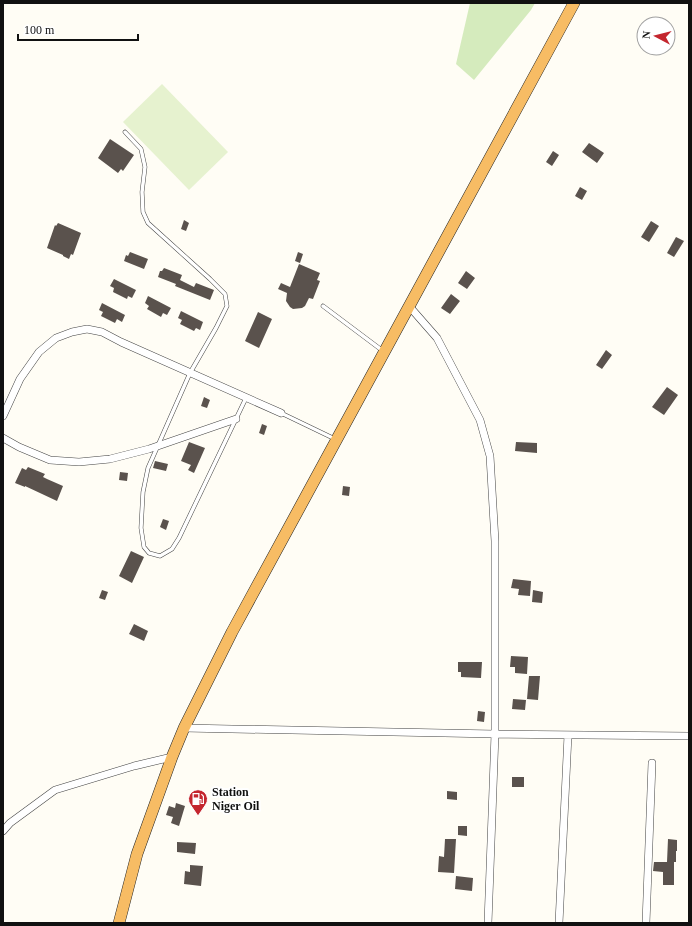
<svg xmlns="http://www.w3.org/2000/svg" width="692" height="926" viewBox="0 0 692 926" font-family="'Times New Roman',serif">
  <rect width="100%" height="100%" fill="#fffdf5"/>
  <path fill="#d5ebbd" d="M470,3H535L531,10L474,80L456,64Z"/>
  <path fill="#e6f2cf" d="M162,84L228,152L189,190L123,122Z"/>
  <path fill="#5a524d" d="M110,139L134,155L123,171L121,169L118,173L98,158Z
    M589,143L604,153L597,163L582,152Z
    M553,151L559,155L552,166L546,162Z
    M580,187L587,191L582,200L575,196Z
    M184,220L189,223L186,231L181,229Z
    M651,221L659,226L649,242L641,237Z
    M58,223L81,233L73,255L71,254L69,259L63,256V255L47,248L55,225L56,226Z
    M676,237L684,241L674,257L667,253Z
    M130,252L148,259L144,269L124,261L126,255L128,256Z
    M298,252L303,254L300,263L295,261Z
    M299,264L320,273L317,280L320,281L313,299L309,298L305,306L302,308L293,309L290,307L286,301L287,293L278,289L281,283L290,287Z
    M164,268L182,275L180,280L194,287L196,283L214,290L210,300L175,286L176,284L158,277L160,271H162Z
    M466,271L475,278L467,289L458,283Z
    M114,279L136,290L132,298L128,296L127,299L113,292L114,288L110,286Z
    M451,294L460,301L450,314L441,308Z
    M148,296L171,308L167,315L163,313L161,317L147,309L149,306L145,303Z
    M102,303L125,315L122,322L117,319L115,323L101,316L103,312L99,310Z
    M181,311L203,322L200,330L196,328L194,331L180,324L182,320L178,318Z
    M258,312L272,319L259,348L245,341Z
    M606,350L612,355L602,369L596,365Z
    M667,387L678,395L664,415L652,407Z
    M204,397L210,400L207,408L201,406Z
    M262,424L267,426L264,435L259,433Z
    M189,442L205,448L194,473L188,470L191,465L181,461Z
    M516,442L537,443V453L515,451Z
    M155,461L168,464L166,471L153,468Z
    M28,467L45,474L43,477L47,479L63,486L57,501L25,486V487L15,483L22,468L26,470Z
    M120,472L128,473L127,481L119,480Z
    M343,486L350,487L349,496L342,495Z
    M163,519L169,521L166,530L160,527Z
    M131,551L144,557L132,583L119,576Z
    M513,579L531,581L530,596L518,595L519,589L511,588Z
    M102,590L108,592L105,600L99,598Z
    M533,590L543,592L542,603L532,602Z
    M134,624L148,631L144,641L129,634Z
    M511,656L528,657L527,674L515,673V667H510Z
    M458,662H482L481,678L461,677V672H458Z
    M529,676H540L538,700L527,699Z
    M513,699L526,700L525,710L512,709Z
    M478,711L485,712L484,722L477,721Z
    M512,777H524V787H512Z
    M447,791L457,792V800L447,799Z
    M176,803L185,806L179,826L171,823L173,817L166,815L169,806L175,808Z
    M458,826H467V836L458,835Z
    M445,839H456L454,873L438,872L439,856L444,857Z
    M668,839L677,840V851H676V862H674V885H663V872L653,871L654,862H667Z
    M177,842L196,843L195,854L177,852Z
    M190,865L203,866L201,886L184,884L185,871L190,872Z
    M456,876L473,878L472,891L455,889Z"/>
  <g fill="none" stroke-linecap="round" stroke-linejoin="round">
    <g stroke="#444" stroke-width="4.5">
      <path id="service" d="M125,132L141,149L145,167L142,192L143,212L148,223L210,279L225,294L227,306L216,328L190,373L148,468L143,492L141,528L144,547L149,553L160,556L172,549L179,538L246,398
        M323,306L383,351
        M281,413L335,439"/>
    </g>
    <g stroke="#444" stroke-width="8">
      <path id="minor" d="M409,306L437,338L480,420L490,456L495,541V734L488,923
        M3,416L20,379L39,352L56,338L72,332L87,329L102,332L121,342L281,413
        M3,438L19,447L50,460L79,462L110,459L149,449L236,419
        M184,728L495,734L689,736
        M3,831L10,823L55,790L134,766L172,757
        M559,923L568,735
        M646,923L652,763"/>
    </g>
    <g stroke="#222" stroke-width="12">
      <path id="trunk" d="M119,923L137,854L172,757L184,728L232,632L574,3"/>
    </g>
    <use href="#service" stroke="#fff" stroke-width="3.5"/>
    <use href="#minor" stroke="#fff" stroke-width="7"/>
    <use href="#trunk" stroke="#f7bc64" stroke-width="11"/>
  </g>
  <defs>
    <g id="fuel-pin" transform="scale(1)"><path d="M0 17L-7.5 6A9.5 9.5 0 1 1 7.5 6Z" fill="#c4262e" stroke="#fff"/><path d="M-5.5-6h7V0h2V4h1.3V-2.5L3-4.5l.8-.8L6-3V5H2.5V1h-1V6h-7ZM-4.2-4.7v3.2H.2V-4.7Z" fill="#fff"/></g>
  </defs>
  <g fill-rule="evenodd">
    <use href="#fuel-pin" x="198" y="799"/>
  </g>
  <g text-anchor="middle" stroke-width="4" stroke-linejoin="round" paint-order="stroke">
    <g font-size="12" font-weight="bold" fill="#111" stroke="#fff" text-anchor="start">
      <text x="212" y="796">Station<tspan x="212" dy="14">Niger Oil</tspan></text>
    </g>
  </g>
  <rect width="692" height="926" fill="none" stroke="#111111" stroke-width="8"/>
  <g transform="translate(656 36) rotate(277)"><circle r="19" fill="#ffffff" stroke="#a0a0a0"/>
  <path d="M0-3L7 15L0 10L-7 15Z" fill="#c4262e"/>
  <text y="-6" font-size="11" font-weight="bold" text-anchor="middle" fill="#111111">N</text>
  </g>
  <path d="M18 34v6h120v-6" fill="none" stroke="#111111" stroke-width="2"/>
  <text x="24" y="34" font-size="12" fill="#111111" stroke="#ffffff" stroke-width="3" paint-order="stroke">100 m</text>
</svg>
